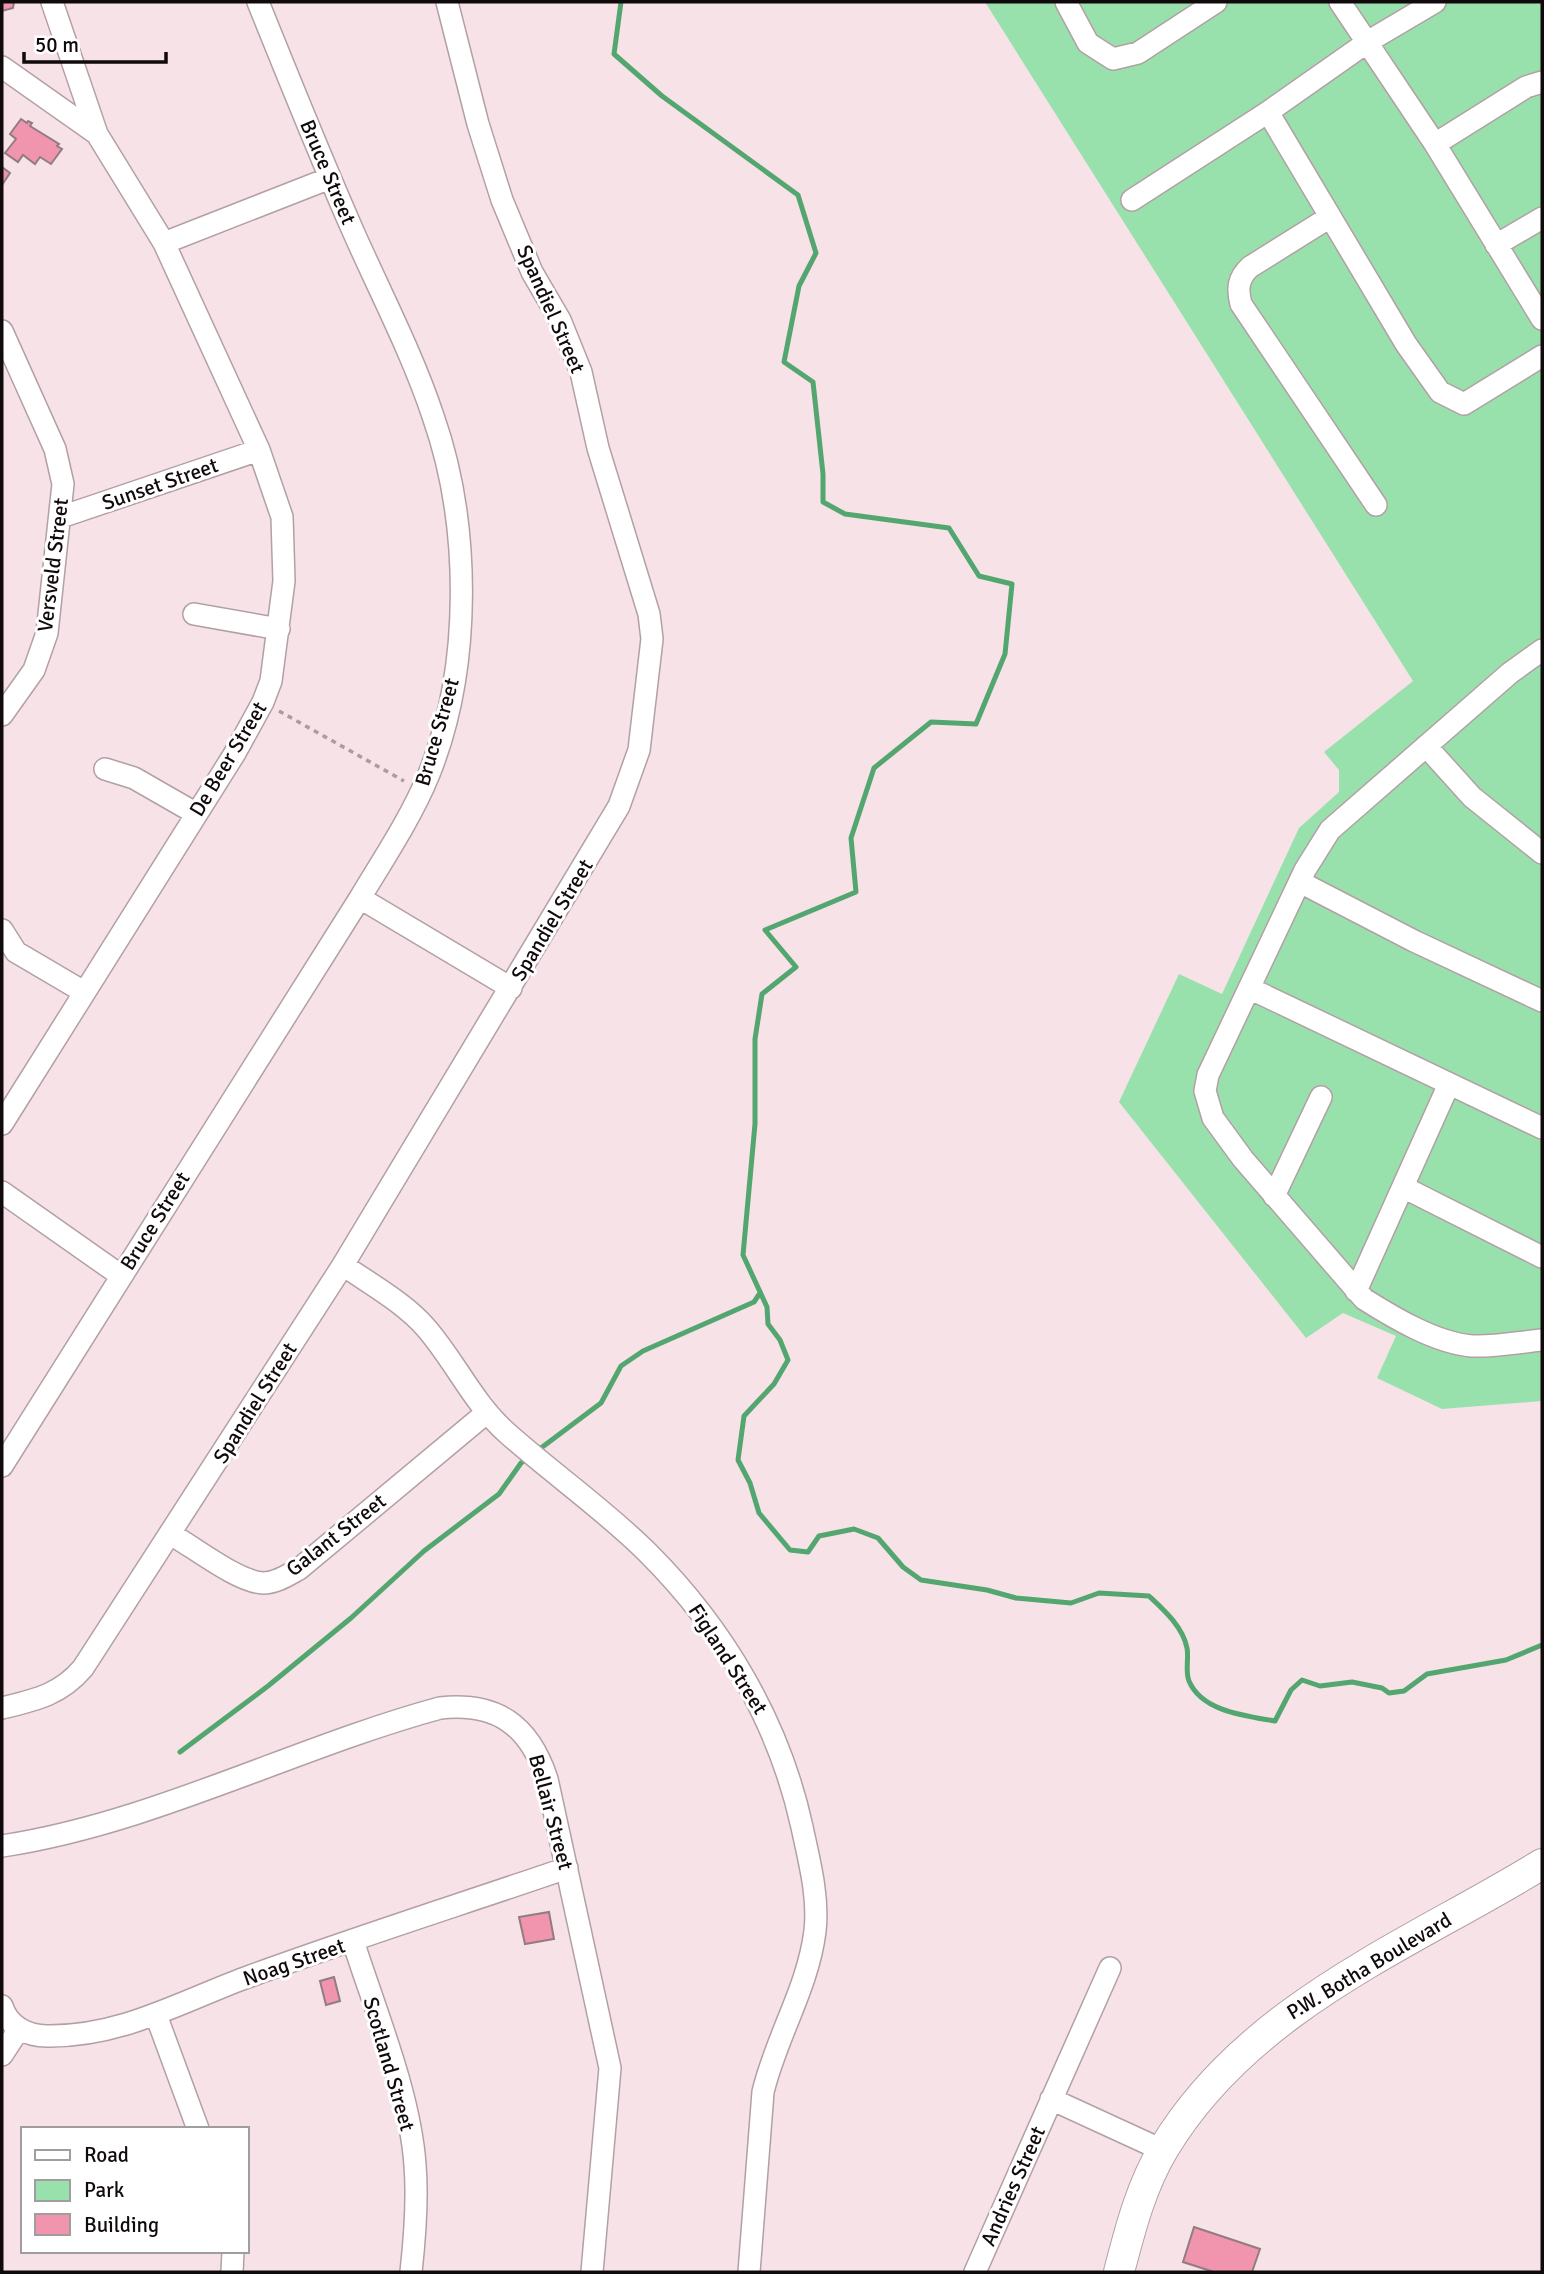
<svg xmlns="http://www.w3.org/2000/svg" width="1544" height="2274" viewBox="0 0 1544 2274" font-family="Signika,sans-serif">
  <rect width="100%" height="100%" fill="#f6e2e7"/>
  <path fill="#98e1ad" d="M985,2H1542V1401L1442,1409L1377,1378L1396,1336L1343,1313L1306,1338L1119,1102L1179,974L1222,994L1299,828L1339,792V770L1324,752L1413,681Z"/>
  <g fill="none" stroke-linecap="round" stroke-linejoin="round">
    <path stroke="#53a66f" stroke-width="5" d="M621,2L614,54L662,96L798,195L816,253L799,286L784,362L813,382L823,474V502L845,514L949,528L979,576L1012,584L1005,654L976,724L931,722L874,768L851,838L856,892L765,930L796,967L762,994L755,1039V1124L743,1255L767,1307L768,1324L780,1340L788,1360L774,1384L744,1416L738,1460L750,1483L759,1513L790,1550L808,1552L819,1536L854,1529L878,1538L903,1567L921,1580L987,1590L1016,1598L1071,1603L1099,1593L1149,1596C1164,1610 1183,1627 1187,1648C1189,1658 1185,1672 1189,1681C1202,1712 1247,1716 1275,1721L1291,1690L1302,1680L1320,1686L1352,1682L1382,1688L1389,1693L1404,1691L1427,1674L1506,1660L1542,1645
      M537,1451L601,1403L621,1366L643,1351L754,1302L760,1293
      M180,1752L268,1686L351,1618L424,1551L499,1494L521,1463L529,1457"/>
  </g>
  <path fill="#f194ae" stroke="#8f7d81" stroke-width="2" d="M2,2H14L13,8L2,11Z
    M21,119L27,123L28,121L32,123L30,126L59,144L57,146L62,149L51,164L40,157L35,164L23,155L18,162L5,153L16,139L10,134Z
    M2,167L10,173L2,185Z
    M549,1912L554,1939L525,1944L519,1917Z
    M334,1977L340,2001L326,2005L320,1981Z
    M1194,2227L1260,2249L1252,2272H1214L1183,2262Z"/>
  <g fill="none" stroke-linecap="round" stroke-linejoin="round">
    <g stroke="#b3a0a4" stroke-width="24">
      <path id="street" d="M1066,2L1088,43L1113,59L1138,53L1216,2
        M1340,2L1435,144L1542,319
        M2,67L97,134
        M1268,112L1406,344L1440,392L1464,404L1542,356
        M1435,144L1526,87L1542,82
        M1132,200L1268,112L1369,41L1435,2
        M1330,217L1250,267C1238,278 1237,289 1241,304L1376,505
        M164,243L330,178
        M1496,245L1542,218
        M2,331L55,449L63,484L47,633L34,670L2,715
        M61,517L259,450
        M194,614L279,629
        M1542,650L1510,673L1330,830L1305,870L1208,1075L1205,1091L1213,1118L1243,1159L1364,1299C1394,1318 1436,1343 1472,1346C1495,1347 1520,1342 1542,1340
        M1426,746L1472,797L1542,853
        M105,769L134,778L195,813
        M1300,882L1414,941L1542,1001
        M360,898L511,988
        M2,930L16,952L84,992
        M1249,988L1542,1128
        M2,1124L235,753L263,702L271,681L284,581L282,517L259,450L164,243L97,134L52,2
        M1403,1187L1542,1257
        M2,1192L120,1275
        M1274,1196L1321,1097
        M343,1265C370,1284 405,1303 427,1329C456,1363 474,1404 507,1433C553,1474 605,1510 648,1553C724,1629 779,1722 802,1827C809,1860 819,1897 815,1931C808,1988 776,2037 763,2092L749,2272
        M1356,1291L1449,1084
        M2,1466L360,898C384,858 411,818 429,774C472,667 471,524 433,416C412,353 380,292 353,231C320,156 289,79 258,2
        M172,1535C195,1548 238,1582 263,1583C276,1583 288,1575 299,1569L485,1414
        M2,1708C35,1700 60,1695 83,1668L343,1265L619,806L639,750L652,639L649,614L598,448L581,372L560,320L532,272L502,200L478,124L447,2
        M2,1846C153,1823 293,1748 440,1708C497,1702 529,1725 547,1779L610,2068L592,2272
        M353,1941C375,2010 410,2093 415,2165C418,2201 415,2236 411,2272
        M2,2006C8,2026 27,2036 47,2036C120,2037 178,2003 245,1978C351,1939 459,1905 567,1868
        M156,2015L198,2129
        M2,2055L19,2029
        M1051,2099L1162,2150
        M232,2272L233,2251
        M975,2272L1110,1968"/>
    </g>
    <g stroke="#b3a0a4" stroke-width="32">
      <path id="secondary" d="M1119,2272C1130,2230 1141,2186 1164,2148C1249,2007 1408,1946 1542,1864"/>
    </g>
    <path stroke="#ac9ca0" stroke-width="3.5" stroke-dasharray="5 5" stroke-linecap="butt" d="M279,711L404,781"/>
    <use href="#street" stroke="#fff" stroke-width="21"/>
    <use href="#secondary" stroke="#fff" stroke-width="30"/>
  </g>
  <g text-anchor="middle" stroke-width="6" stroke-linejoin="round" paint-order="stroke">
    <g font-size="21" fill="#110a0c" stroke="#fff">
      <text transform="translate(328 172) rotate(67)" y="7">Bruce Street</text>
      <text transform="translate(551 309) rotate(66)" y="7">Spandiel Street</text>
      <text transform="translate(160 484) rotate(-19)" y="7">Sunset Street</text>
      <text transform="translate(53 565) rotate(-83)" y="7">Versveld Street</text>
      <text transform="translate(437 732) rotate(-74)" y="7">Bruce Street</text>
      <text transform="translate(228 759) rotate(-59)" y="7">De Beer Street</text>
      <text transform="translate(552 920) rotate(-59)" y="7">Spandiel Street</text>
      <text transform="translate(155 1221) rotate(-58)" y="7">Bruce Street</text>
      <text transform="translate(255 1403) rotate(-58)" y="7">Spandiel Street</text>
      <text transform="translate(336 1535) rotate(-38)" y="7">Galant Street</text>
      <text transform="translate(728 1659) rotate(57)" y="7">Figland Street</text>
      <text transform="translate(551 1812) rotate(75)" y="7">Bellair Street</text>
      <text transform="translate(294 1962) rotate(-19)" y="7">Noag Street</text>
      <text transform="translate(1369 1966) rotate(-31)" y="7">P.W. Botha Boulevard</text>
      <text transform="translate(389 2064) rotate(74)" y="7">Scotland Street</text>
      <text transform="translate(1013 2186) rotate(-66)" y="7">Andries Street</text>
    </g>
  </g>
  <rect width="1544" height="2274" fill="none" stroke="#110a0c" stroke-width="7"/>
  <rect x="21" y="2127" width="228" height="126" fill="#ffffff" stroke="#a09d9e" stroke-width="2"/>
  <rect x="35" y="2150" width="35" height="10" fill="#ffffff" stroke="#a09d9e" stroke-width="2"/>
  <text x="84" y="2162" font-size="21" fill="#110a0c">Road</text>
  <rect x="35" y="2180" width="35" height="21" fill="#98e1ad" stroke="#a09d9e" stroke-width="2"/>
  <text x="84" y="2197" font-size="21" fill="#110a0c">Park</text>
  <rect x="35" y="2214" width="35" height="21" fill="#f194ae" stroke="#a09d9e" stroke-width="2"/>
  <text x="84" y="2232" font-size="21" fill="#110a0c">Building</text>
  <path d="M24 52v10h142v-10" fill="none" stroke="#110a0c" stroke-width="3.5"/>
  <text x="35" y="52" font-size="21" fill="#110a0c" stroke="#ffffff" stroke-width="5" paint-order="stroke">50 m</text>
</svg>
